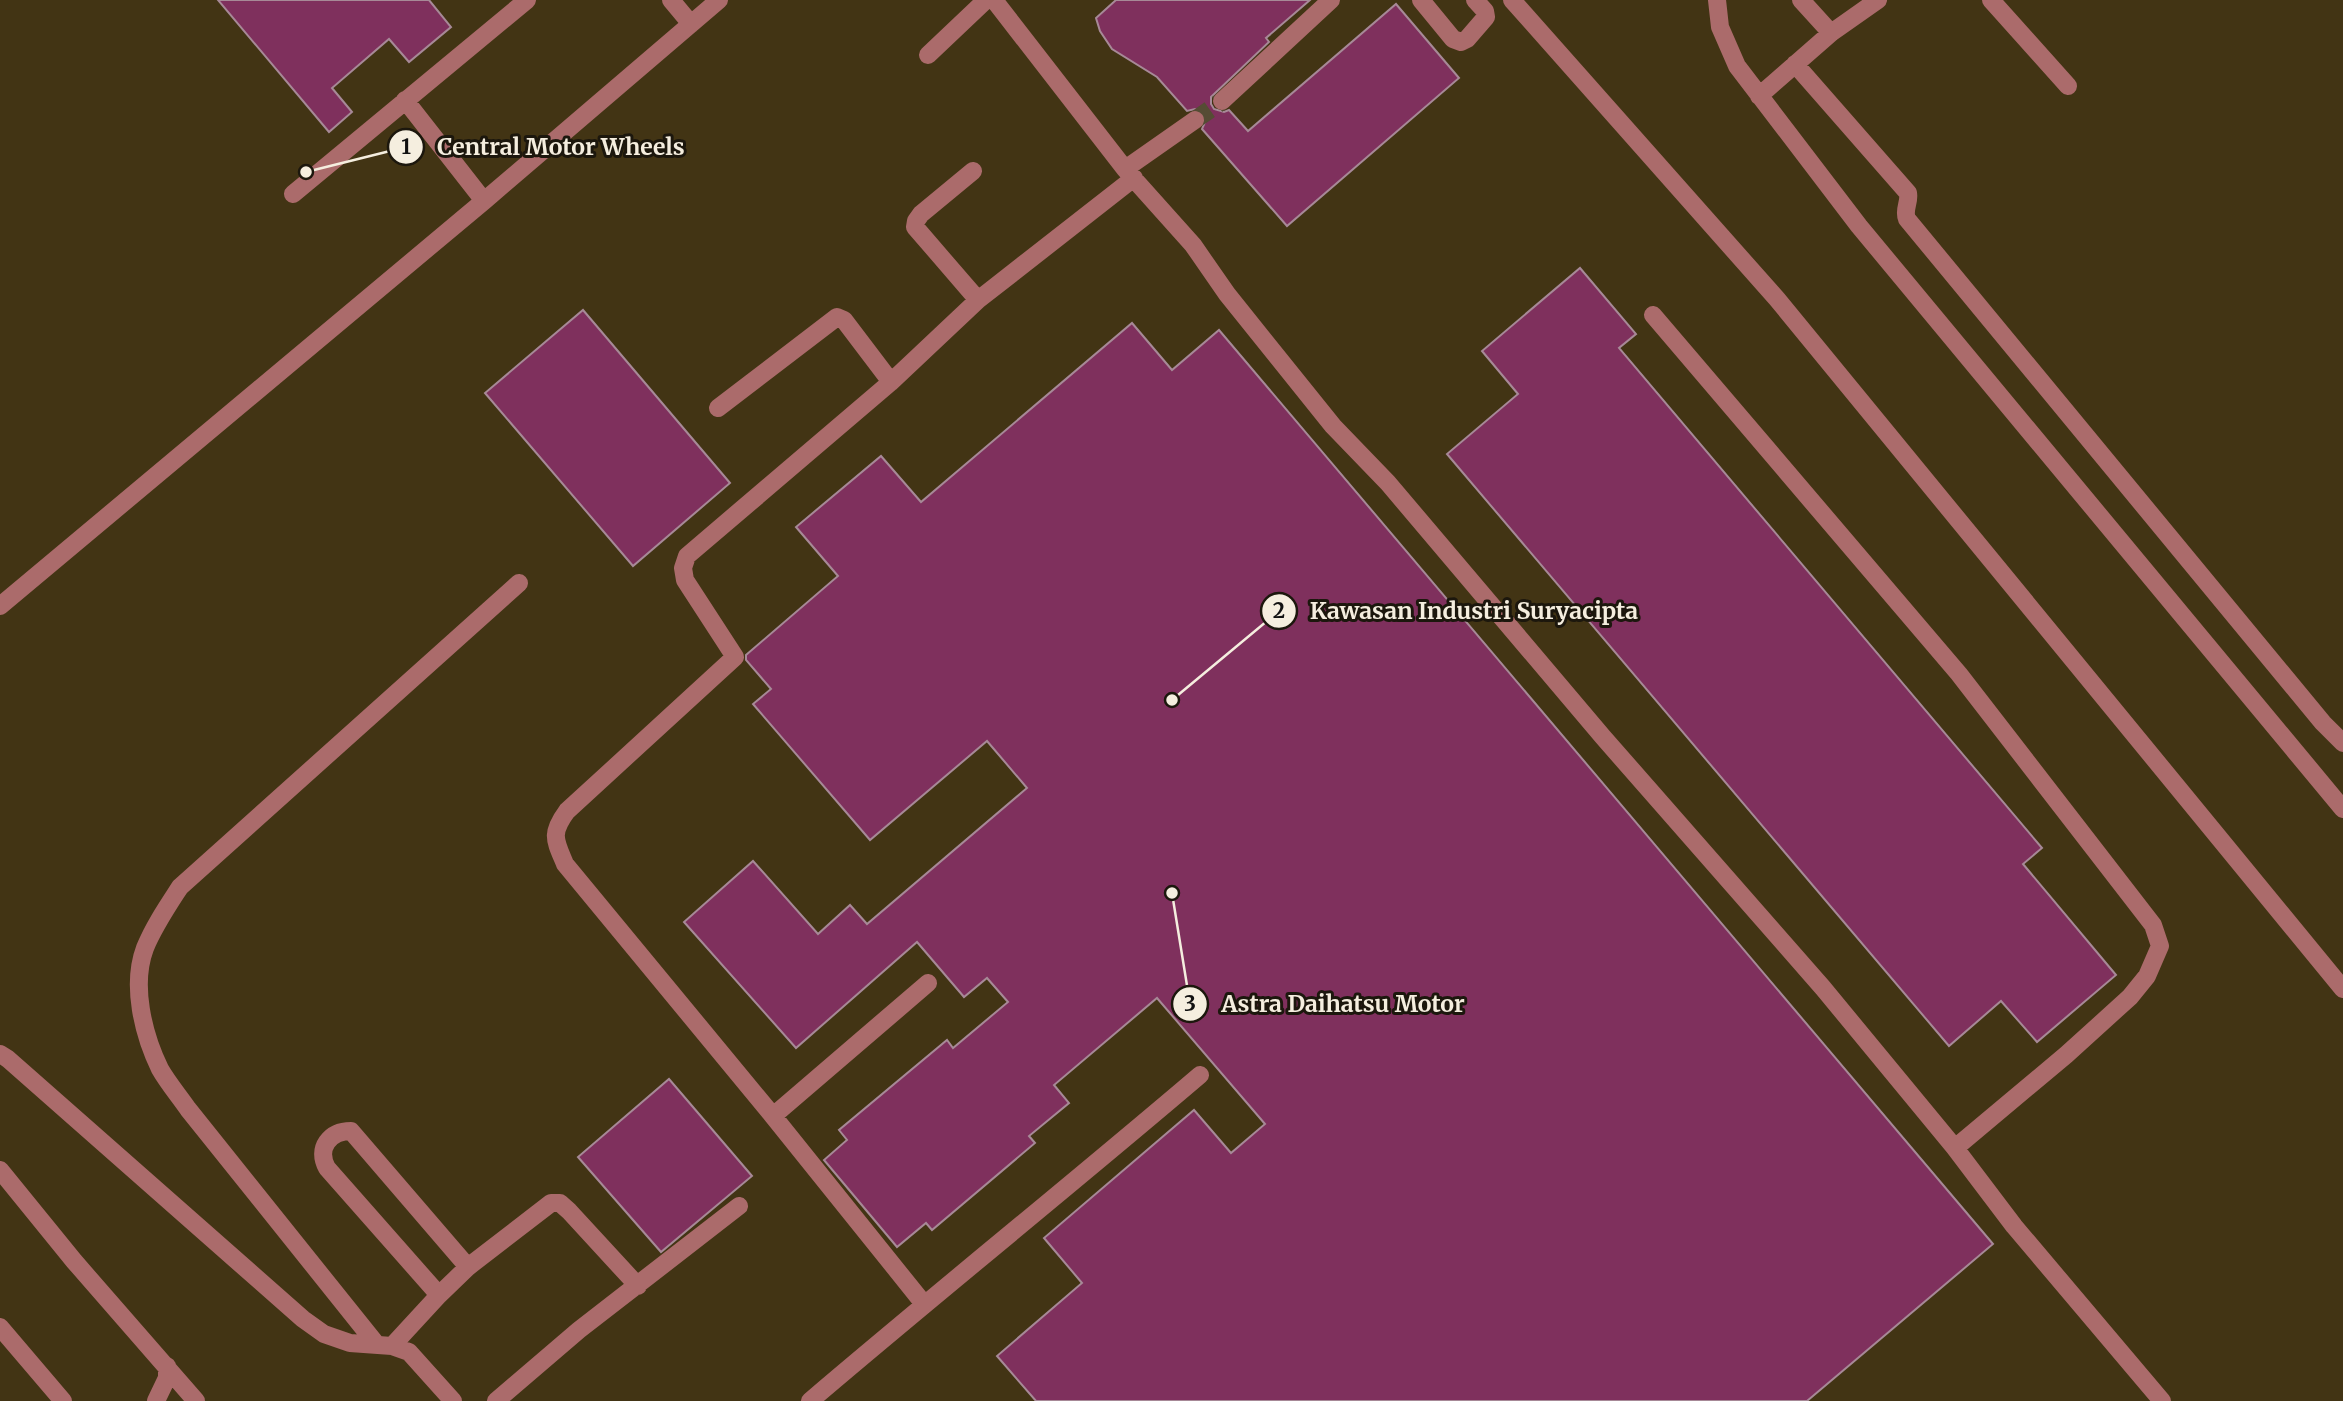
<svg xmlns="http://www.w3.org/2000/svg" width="2343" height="1401" viewBox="0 0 2343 1401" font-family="Merriweather,serif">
  <rect width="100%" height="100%" fill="#392f16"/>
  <path fill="#423414" d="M0,0H2343V1401H0Z"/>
  <path fill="#7f305d" stroke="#a78997" stroke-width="2" d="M218,0H429L451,27L409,62L389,39L332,88L352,112L329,132Z
    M1116,0H1310L1266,38L1269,42L1211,97V104L1214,109L1224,112L1229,110L1248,131L1396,4L1459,78L1287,226L1202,129L1206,120L1204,113L1195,109L1187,111L1157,77L1112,49L1100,31L1096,18Z
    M1580,268L1636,334L1619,348L2042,848L2023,864L2116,975L2037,1042L2001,1001L1949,1046L1447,454L1518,394L1482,351Z
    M583,310L730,483L633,566L485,393Z
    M1132,323L1172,370L1219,330L1993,1244L1807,1401H1036L997,1356L1082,1283L1044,1238L1194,1110L1231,1153L1265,1124L1157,998L1054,1085L1069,1103L1029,1136L1035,1143L932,1230L926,1223L897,1247L824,1160L847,1140L839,1130L947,1040L953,1048L1008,1002L987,978L964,997L917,942L796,1048L684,922L753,861L818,934L850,905L867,924L1027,788L987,741L870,840L753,704L771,689L746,660V655L838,576L796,527L881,456L921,502Z
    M669,1079L752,1176L661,1252L578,1157Z"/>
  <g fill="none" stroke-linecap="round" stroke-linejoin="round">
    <path stroke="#554c34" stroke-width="18" stroke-dasharray="18 9" stroke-linecap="butt" d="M1195,120L1222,101"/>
    <path stroke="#ab6b6b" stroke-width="18" d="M671,0L691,24
      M994,0L1125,169L1193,245L1227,294L1333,426L1388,483L1603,737L1823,988L1955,1148L2014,1226L2162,1401
      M1421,0L1453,39L1461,42L1467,39L1486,17L1485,11L1475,0
      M1512,0L1777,299L2343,989
      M1717,0L1720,27L1737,66L1859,226L2343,809
      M1801,0L1831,33
      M1991,0L2068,86
      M928,55L986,0
      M1795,64L1908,193C1910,202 1903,210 1907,219L2323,723L2343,743
      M1759,96L1831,33L1878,0
      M405,100L484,201
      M1222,101L1331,0
      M1125,169L1195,120
      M973,171L921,214L916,221L915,227L978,300
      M293,194L527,0
      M1653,315L1959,674L2153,925L2160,946L2147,976L2130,997L2066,1055L1955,1148
      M718,408L837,317L844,320L891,382
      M0,606L484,201L719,0
      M0,1054L8,1059L303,1319L324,1334L350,1343L392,1346L409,1352L453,1401
      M773,1116L928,983
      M0,1170L74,1261L196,1401
      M439,1295L327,1168C316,1148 330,1131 351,1131L468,1267
      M924,1304L773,1116L565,864C555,840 550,834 567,811L735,657L685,580L683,568L687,556L891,382L978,300L1134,178
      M0,1327L63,1401
      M377,1345L188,1109C179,1096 168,1083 160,1069C143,1034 131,985 145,948C154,926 167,907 180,887L519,583
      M392,1346L439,1295L468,1267L551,1203H560L569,1211L638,1286
      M156,1401L167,1378V1366
      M496,1401L579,1330L739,1206
      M810,1401C939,1291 1071,1185 1200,1075"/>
  </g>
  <path fill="none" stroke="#f5eedf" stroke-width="2.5" d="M306 172L406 147M1172 700L1279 611M1172 893L1190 1004"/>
  <g fill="#f5eedf" stroke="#1c170d" stroke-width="2.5">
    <circle cx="306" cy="172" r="7"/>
    <circle cx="1172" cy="700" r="7"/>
    <circle cx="1172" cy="893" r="7"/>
    <circle cx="406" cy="147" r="18"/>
    <circle cx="1279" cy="611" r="18"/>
    <circle cx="1190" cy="1004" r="18"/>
  </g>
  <g font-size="21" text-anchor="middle" font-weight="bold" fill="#111">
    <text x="406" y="154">1</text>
    <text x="1279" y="618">2</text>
    <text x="1190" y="1011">3</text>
  </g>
  <g font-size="23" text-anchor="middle" font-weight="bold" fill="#f5eedf" stroke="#1c170d" stroke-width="6" stroke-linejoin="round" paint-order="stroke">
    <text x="561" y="155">Central Motor Wheels</text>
    <text x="1474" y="619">Kawasan Industri Suryacipta</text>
    <text x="1343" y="1012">Astra Daihatsu Motor</text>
  </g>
</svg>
